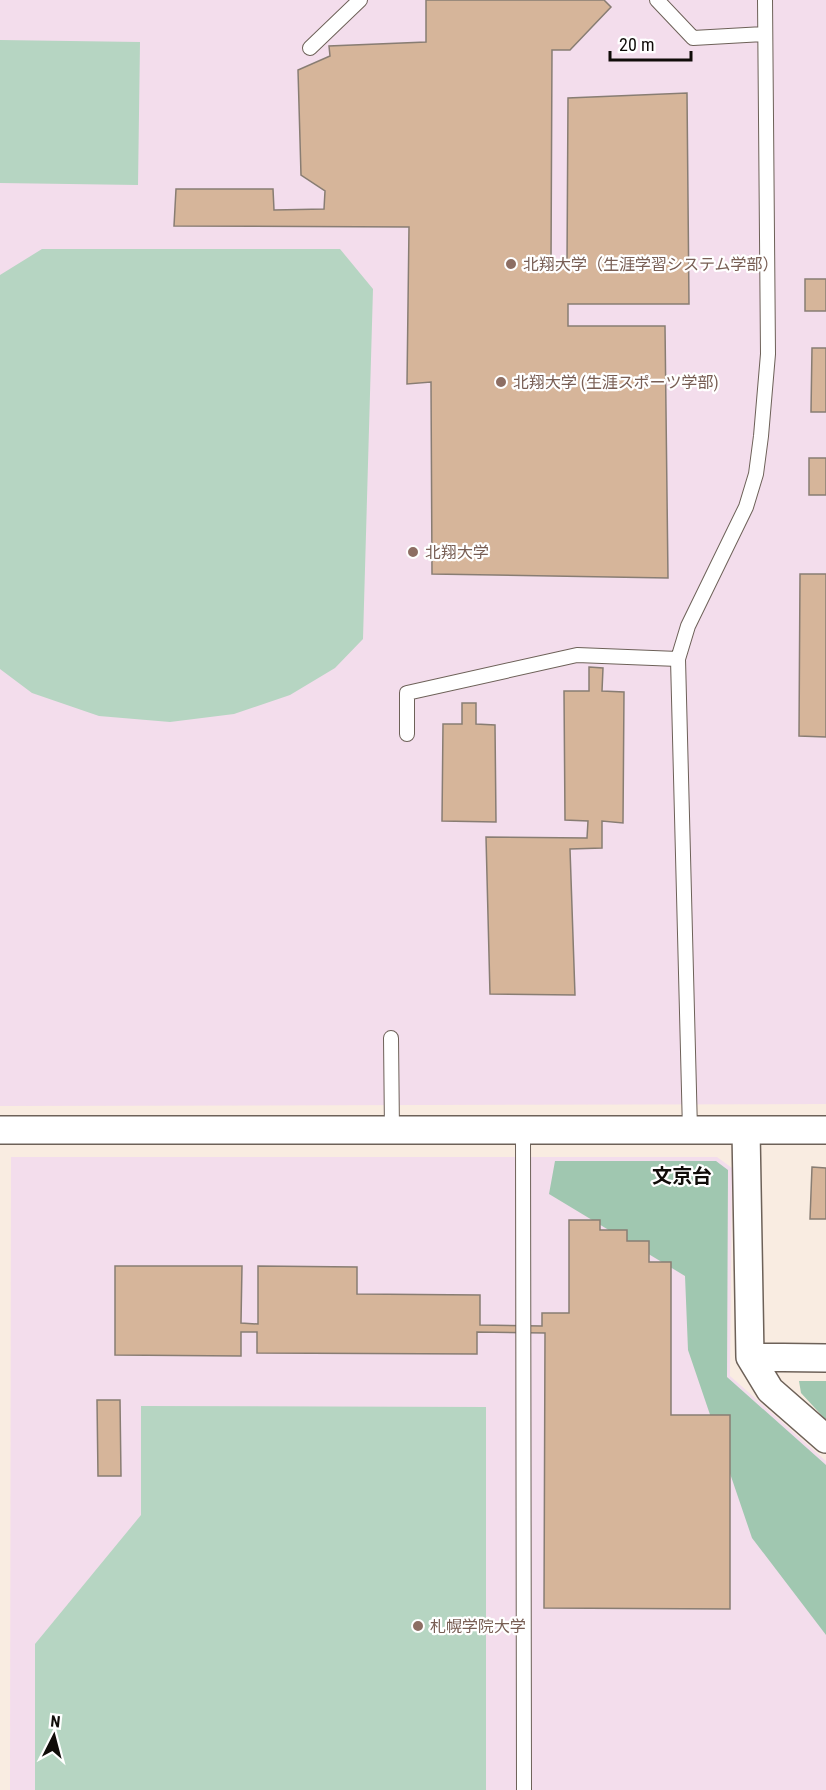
<svg xmlns="http://www.w3.org/2000/svg" width="826" height="1790" viewBox="0 0 826 1790" font-family="'Roboto Condensed','Noto Sans JP',sans-serif">
  <rect width="100%" height="100%" fill="#f9ece1"/>
  <path fill="#f3ddec" d="M0,0H826V1104L0,1106Z
    M11,1157H717L732,1168L730,1376L826,1461V1790H10Z"/>
  <path fill="#b6d5c2" d="M0,40L140,42L138,185L0,183Z
    M42,249H340L373,289L363,639L335,668L290,695L234,714L170,722L99,716L32,693L0,669V275Z
    M141,1406L486,1407V1790H35V1644L141,1515Z"/>
  <path fill="#a0c7b0" d="M555,1161H716L728,1170L727,1377L826,1465V1635L752,1538L688,1350L685,1276L549,1194Z
    M799,1381H826V1420L801,1393Z"/>
  <path fill="#d6b59a" stroke="#887d73" stroke-width="1.5" d="M426,0H604L611,7L570,50H552L551,265L567,267L568,98L687,93L689,304H568V326H665L668,578L432,574L431,382L407,384L409,227L174,226L176,189H273L274,210L324,209L325,191L301,175L298,70L330,56L329,46L426,42Z
    M805,279H826V311H805Z
    M812,348H826V412H811Z
    M809,458H826V495H809Z
    M800,574H826V737L799,736Z
    M589,667L603,668L602,691L624,692L623,823L602,821V848L570,849L575,995L490,994L486,837L587,838L588,821L565,820L564,691H589Z
    M462,703H476V724L495,725L496,822L442,821L443,724H462Z
    M812,1167L826,1168V1219H810Z
    M569,1220H600V1230H627V1241H649V1262H671V1415H730V1609L544,1608L545,1333L477,1332V1354L257,1353V1332H241V1356L115,1355V1266H242L241,1323L258,1324V1266L357,1267V1294L480,1295V1325L542,1326V1313H569Z
    M97,1400H120L121,1476H98Z"/>
  <g fill="none" stroke-linecap="round" stroke-linejoin="round">
    <g stroke="#6d6158" stroke-width="16">
      <path id="lane" d="M657,0L693,38L764,34
        M310,48L360,0
        M407,734V693L577,655L678,659
        M391,1038L392,1131
        M690,1130L678,659L688,626L746,507L756,474L761,436L768,354L765,0
        M523,1131L524,1790"/>
    </g>
    <g stroke="#6d6158" stroke-width="30">
      <path id="street" d="M0,1130H826
        M746,1130L750,1357L770,1390L826,1439
        M750,1357L826,1358"/>
    </g>
    <use href="#lane" stroke="#fff" stroke-width="14"/>
    <use href="#street" stroke="#fff" stroke-width="27"/>
  </g>
  <g fill="#8d6e63" stroke="#fff" stroke-width="2">
    <circle cx="511" cy="264" r="6"/>
    <circle cx="501" cy="382" r="6"/>
    <circle cx="413" cy="552" r="6"/>
    <circle cx="418" cy="1626" r="6"/>
  </g>
  <g text-anchor="middle" stroke-width="4.5" stroke-linejoin="round" paint-order="stroke">
    <g font-size="16" fill="#785e54" stroke="#fff" text-anchor="start">
      <text x="523" y="270">北翔大学（生涯学習システム学部）</text>
      <text x="513" y="388">北翔大学 (生涯スポーツ学部)</text>
      <text x="425" y="558">北翔大学</text>
      <text x="430" y="1632">札幌学院大学</text>
    </g>
    <g font-size="20" font-weight="bold" fill="#100c09" stroke="#fff">
      <text x="682" y="1183">文京台</text>
    </g>
  </g>
  <g transform="translate(54 1736) rotate(6)" stroke="#ffffff" stroke-width="4.5" paint-order="stroke">
  <path d="M0-4.5L10 22L0 15L-10 22Z" fill="#100c09"/>
  <text y="-9" font-size="16" font-weight="bold" text-anchor="middle" fill="#100c09">N</text>
  </g>
  <path d="M610 51v9h81v-9" fill="none" stroke="#100c09" stroke-width="3"/>
  <text x="619" y="51" font-size="18" fill="#100c09" stroke="#ffffff" stroke-width="4.5" paint-order="stroke">20 m</text>
</svg>
